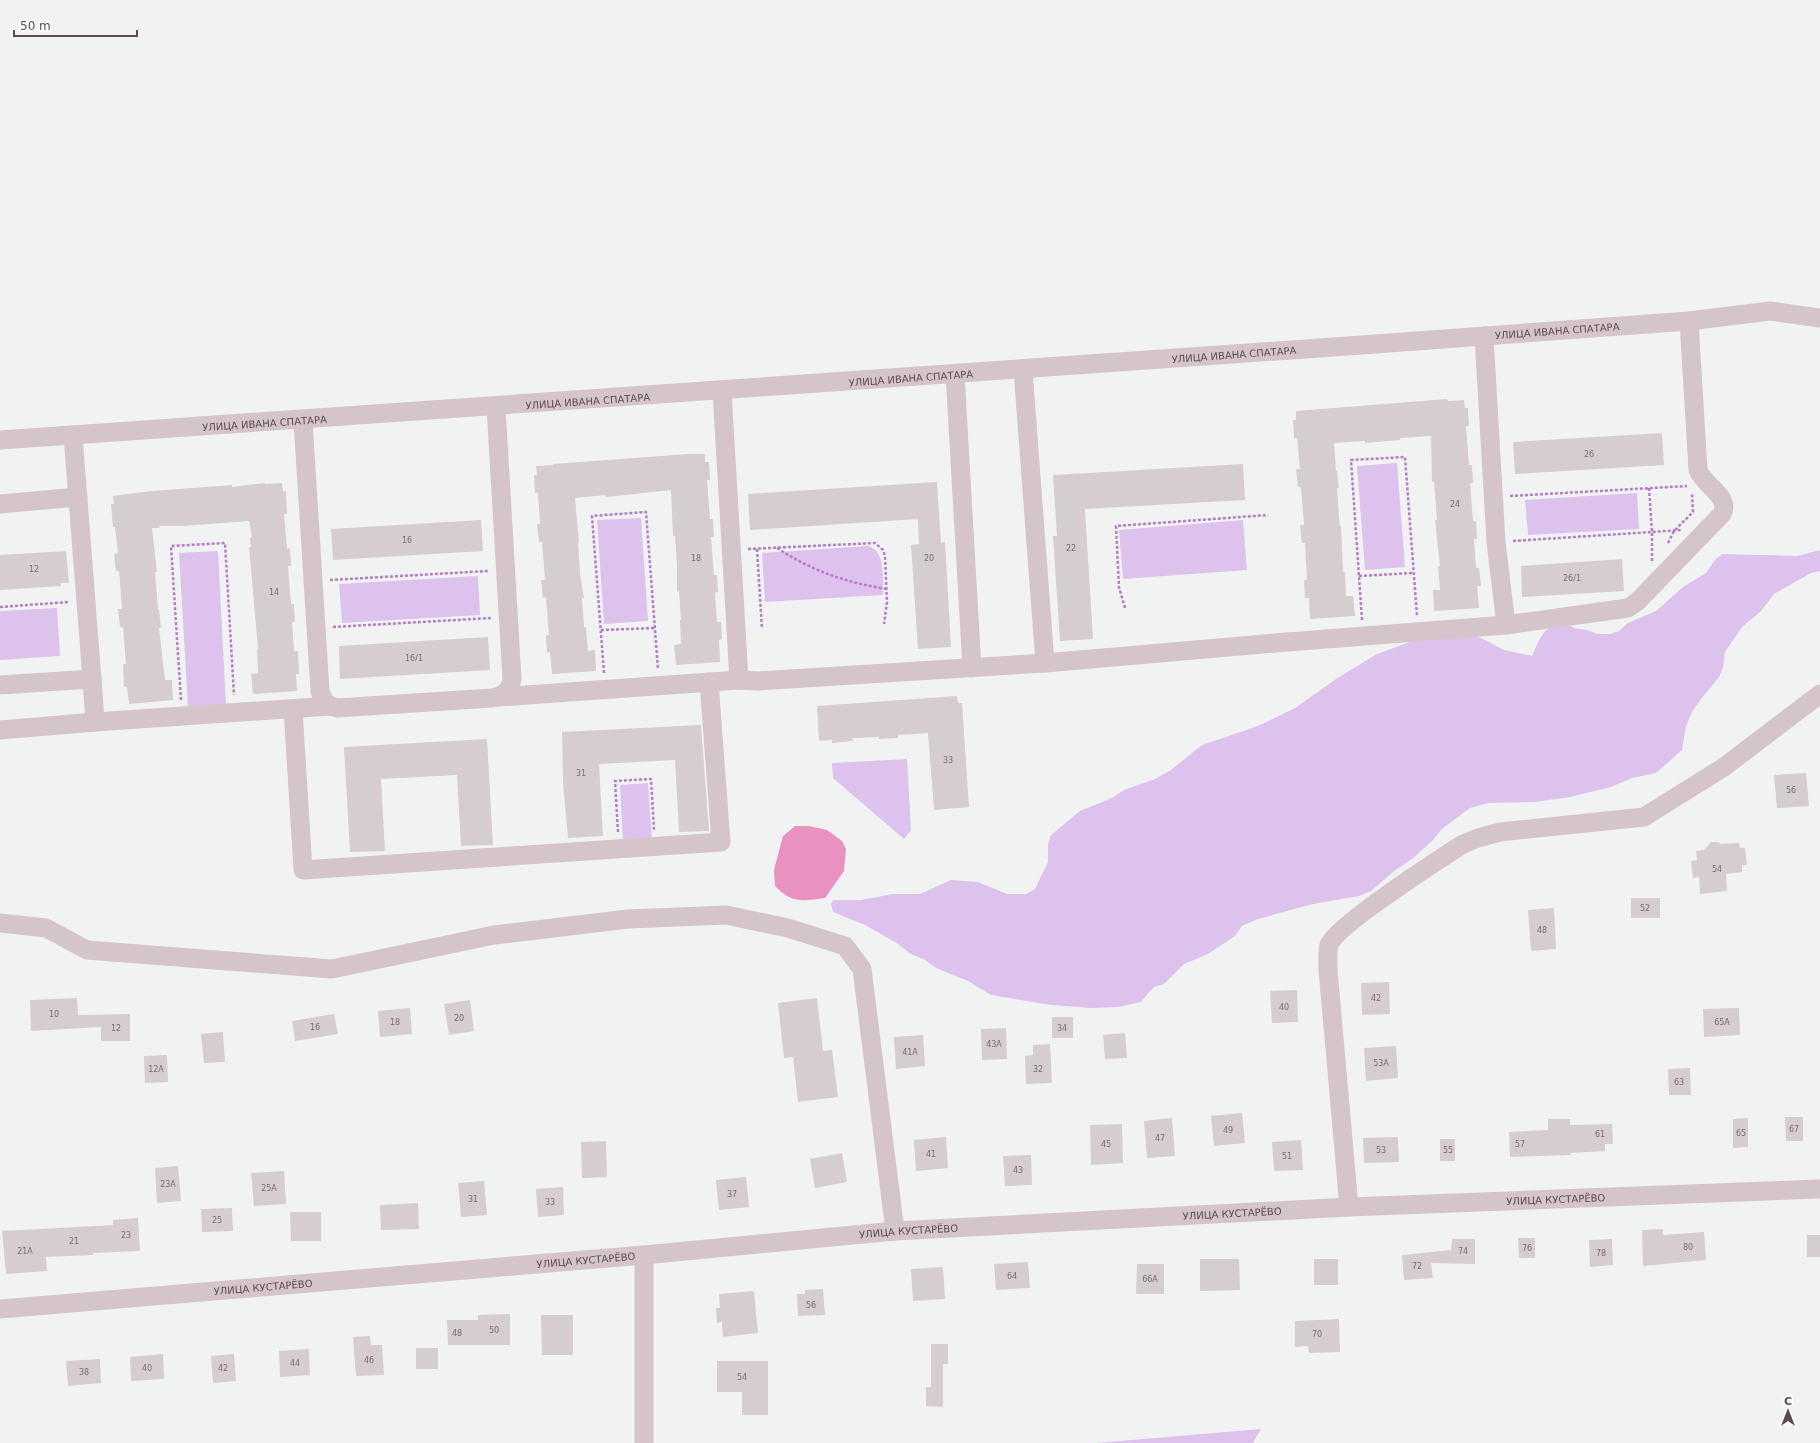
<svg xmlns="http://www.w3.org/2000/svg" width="1820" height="1443" viewBox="0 0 1820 1443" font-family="'DejaVu Sans',sans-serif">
  <rect width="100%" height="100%" fill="#f1f3f2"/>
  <path fill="#dec2ee" d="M1397,463L1405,567L1365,570L1357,466Z
    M1637,493L1639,529L1528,535L1525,500Z
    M641,518L648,621L604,624L597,520Z
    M1243,520L1247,570L1123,579L1119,530Z
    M868,546C887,551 882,580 883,595L765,602L762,553Z
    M1820,550V571L1811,573L1774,594L1761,611L1742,627L1725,652L1723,667L1719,677L1701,699L1692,712L1686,726L1682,750L1656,773L1632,778L1611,787L1570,797L1535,802L1488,803L1470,808L1442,829L1433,840L1412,859L1393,872L1371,891L1359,896L1313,904L1258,919L1242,926L1235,936L1208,954L1184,964L1164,984L1154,987L1150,991L1141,1002L1118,1007L1091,1008L1051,1005L991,995L968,981L936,968L925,960L911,954L895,942L865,925L833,912L831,904L833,900H861L893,894H920L951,880L978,882L1007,894H1026L1035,889L1048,862V844L1051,835L1080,811L1112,798L1124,790L1155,779L1171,770L1202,745L1258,726L1295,708L1339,677L1377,654L1410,642L1424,639L1477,636L1504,650L1532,656C1541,637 1542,628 1563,621L1574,628L1587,630L1598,634H1610L1619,631L1628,623L1656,611L1683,587L1706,573L1715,560L1722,554L1797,556Z
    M218,551L226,705L188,707L179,553Z
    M478,576L480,615L342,623L339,584Z
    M57,608L60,656L0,660V611Z
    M907,759L911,830L904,839L833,778L832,763Z
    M648,783L652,840L623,842L620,785Z
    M1261,1429L1253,1443H1096Z"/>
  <path fill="#e991c1" d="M795,826H809L827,830L842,841L846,849L844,871L825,898C803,901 792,904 775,886L774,870L783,836Z"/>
  <path fill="#d6cdcf" d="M1447,399L1448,401L1464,400L1465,408H1468L1469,426H1466L1469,465H1472L1473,483H1470L1473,521H1476L1477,539H1474L1476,568H1479L1481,586H1477L1479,608L1434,611L1433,590H1440L1438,566H1440L1435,520H1437L1434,482H1432L1431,436L1400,438V440L1365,443V441L1334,443L1336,471H1337L1339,488H1337L1339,518L1340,526H1341L1343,572H1345L1346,596H1353L1355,616L1310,619L1309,598H1305L1304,580H1307L1305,543H1302L1300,525H1304L1301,487H1298L1296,469H1300L1297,438H1294L1293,420H1296V411Z
    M1662,433L1664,465L1515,474L1513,442Z
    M688,454H705V462H709L710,480H707L710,519H713L714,537H711L714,575H717L718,592L715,593L717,622H721L722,639L719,640L720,662L676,665L674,645L681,644L680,620H681L679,591L677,592V566L675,536H673L671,490L606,497L605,495L575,498L579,543H578L580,573L584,598H582L584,627H586L588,651L595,650L596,671L552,674L550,652L547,653L546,635H549L546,597L543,598L541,580H545L542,542H539L537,524H540L538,493H535L534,475H537L536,466L553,465V464Z
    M1243,464L1245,500L1085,509L1093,639L1060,641L1053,536H1057L1053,475Z
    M937,482L941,543L945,542L951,647L918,649L911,545L919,544L918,519L750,530L748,494Z
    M265,483V484L282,483L283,492L286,491L287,514H284L287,549L290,548L291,566H288L291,604H294L295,622H292L294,651H298L299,674H296L297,691L253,694L251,674L258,673L257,649H258L249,547H251L250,538L252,537L249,521L183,526H159L160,528H152L157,572H155L158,610H159L161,628H159L165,680H172L173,700L129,704L127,687H124L123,664H126L123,627H120L118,609H122L119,571H116L114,554L118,553L115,527H113L111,504H114L113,496L152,491L232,485V487Z
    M481,520L483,551L333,560L331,529Z
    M66,551L69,583H61V586L0,590V555Z
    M1622,559L1624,591L1522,597L1521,566Z
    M488,637L490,670L340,679L339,646Z
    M957,696L958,703H962L969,807L934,810L928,733L898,735V738L879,739V737L852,738L853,741L832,743V740L819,741L817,706Z
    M701,725L709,831L679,832L675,760L599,764L603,836L568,838L563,783L562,732Z
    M487,739L493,845L461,846L457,775L381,779L385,851L350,852L344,747Z
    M1806,773L1809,806L1777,808L1774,775Z
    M1711,842H1717L1721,844L1739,843L1740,848H1745L1747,865H1742V872L1726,874L1727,891L1700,894L1699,877L1693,878L1691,861L1697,860L1696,851L1704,850Z
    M1631,898H1660V918H1631Z
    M1554,908L1556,949L1531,951L1528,910Z
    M1389,982L1390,1014L1362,1015L1361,983Z
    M1297,990L1298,1022L1272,1023L1270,991Z
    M77,998L78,1015L130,1014V1041H101V1027L31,1031L30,1000Z
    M817,998L823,1051L832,1050L838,1097L798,1102L793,1057L784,1058L778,1003Z
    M470,1000L474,1031L449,1035L444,1004Z
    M410,1008L412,1034L380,1037L378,1011Z
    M1739,1008L1740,1035L1704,1037L1703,1009Z
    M334,1014L338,1034L295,1041L292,1021Z
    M1052,1017H1073V1038H1052Z
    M1006,1028L1007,1059L982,1060L981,1029Z
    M223,1032L225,1062L204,1063L201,1034Z
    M1125,1033L1127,1058L1105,1059L1103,1035Z
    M923,1035L925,1066L896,1069L894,1037Z
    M1050,1044L1052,1083L1026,1084L1025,1056L1033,1055V1045Z
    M1396,1046L1398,1078L1366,1081L1364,1048Z
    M167,1055L168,1082L145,1083L144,1056Z
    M1690,1068L1691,1095H1669L1668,1069Z
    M1242,1113L1245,1143L1214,1146L1211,1116Z
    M1785,1117H1803V1141H1786Z
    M1172,1118L1175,1156L1147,1158L1144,1121Z
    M1748,1118V1147L1733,1148V1119Z
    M1548,1119H1570V1125L1612,1124L1613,1144H1605V1151L1570,1153L1571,1155L1510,1157L1509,1132L1548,1130Z
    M1122,1124L1123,1163L1091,1165L1090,1125Z
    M946,1137L948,1168L916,1171L914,1140Z
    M1398,1137L1399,1162L1364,1163L1363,1138Z
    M1440,1139H1455V1161H1440Z
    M1301,1140L1303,1170L1274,1171L1272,1142Z
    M606,1141L607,1177L582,1178L581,1142Z
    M842,1153L847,1182L815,1188L810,1159Z
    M1031,1155L1032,1185L1005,1186L1003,1156Z
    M178,1166L181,1201L157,1203L155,1168Z
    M284,1171L286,1204L254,1206L251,1173Z
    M746,1177L749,1207L719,1210L716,1180Z
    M484,1181L487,1215L461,1217L458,1183Z
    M563,1187L564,1215L538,1217L536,1189Z
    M418,1203L419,1229L381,1230L380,1205Z
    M232,1208L233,1231L202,1232L201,1209Z
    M290,1212H321V1241H291Z
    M138,1218L140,1251L93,1253V1255L46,1257L47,1271L6,1274L2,1231L113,1225V1220Z
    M1663,1229V1235L1704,1232L1706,1260L1643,1266L1642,1230Z
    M1807,1235H1820V1257H1807Z
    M1518,1238H1535V1258H1519Z
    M1452,1239H1475V1264L1431,1263L1433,1278L1404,1280L1402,1255L1451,1250Z
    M1612,1239L1613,1265L1590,1267L1589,1240Z
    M1200,1259H1239L1240,1290L1200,1291Z
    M1314,1259H1338V1285H1314Z
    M1028,1262L1030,1288L996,1290L994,1264Z
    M1137,1264H1164V1294H1136Z
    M943,1267L945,1299L913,1301L911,1269Z
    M823,1289L825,1315L798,1316L797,1294H805V1290Z
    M754,1291L758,1333L723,1337L722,1322L717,1323L716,1308H720L719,1294Z
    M510,1314V1345H448L447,1320H478V1315Z
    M541,1315H573V1355H542Z
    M1339,1319L1340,1352L1309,1353L1308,1346L1295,1347V1321Z
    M370,1336L371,1345H382L384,1375L356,1376L353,1337Z
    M931,1344H948V1364H943V1407L926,1406V1387H931Z
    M416,1348H438V1369H416Z
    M309,1349L310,1375L280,1377L279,1351Z
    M163,1354L164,1379L131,1381L130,1357Z
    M234,1354L236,1381L213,1383L211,1356Z
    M100,1359L101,1383L68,1386L66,1361Z
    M717,1361H768V1415H742V1392H717Z"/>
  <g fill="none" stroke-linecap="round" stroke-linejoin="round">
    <path stroke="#b87bcb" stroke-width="2.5" stroke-dasharray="3 2" stroke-linecap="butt" d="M1649,488L1652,533V561
      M1510,496L1687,486
      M1513,541L1682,530
      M1668,543L1674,531L1693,512L1692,494
      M777,548C811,570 846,583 887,589
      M748,549L875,543L883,550L885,556L887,602L884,624
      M757,549L762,629
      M1359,576L1413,573
      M330,580L488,571
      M0,607L69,602
      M1125,608L1119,587L1116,526L1268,515
      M1362,620L1351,460L1405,457L1417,616
      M333,627L491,618
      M601,630L655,628
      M604,673L592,516L646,512L658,669
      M181,700L171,546L225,543L234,695
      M618,832L615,781L651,779L654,830"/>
    <g stroke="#d5c5ca" stroke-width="19">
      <path d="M1484,336L1496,542L1506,625"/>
      <path d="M1023,370L1045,663"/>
      <path d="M955,374L972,668"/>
      <path d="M722,391L739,680L758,681L1045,663L1275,643L1506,625L1628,608L1638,601L1722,514C1731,496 1704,486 1698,470L1689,321"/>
      <path d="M303,421L320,691C323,701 327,705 337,708L492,698C504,696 510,691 512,679L496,407"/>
      <path d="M73,436L92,679"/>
      <path id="s1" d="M0,440C563,405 1126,362 1689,321L1770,311L1820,318"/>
      <path d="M0,504L78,497"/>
      <path d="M0,685L92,679L95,722"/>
      <path d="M499,697L739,680"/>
      <path d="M293,709L303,870L721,842L709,682"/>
      <path d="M0,730L95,722L331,706"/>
      <path d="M0,923L46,928L87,950L332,969L494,935L628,919L726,915L788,928L845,946L862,969L895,1231"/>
      <path d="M1349,1207L1328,970C1328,963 1327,952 1329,945C1336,926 1440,859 1463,844L1478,838L1500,832L1644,817L1724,767L1820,694"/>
      <path id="s2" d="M0,1309L644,1255L895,1231L1349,1207L1820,1189"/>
      <path d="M644,1443V1255"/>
    </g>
  </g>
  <g text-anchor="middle" stroke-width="4" stroke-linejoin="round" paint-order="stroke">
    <g font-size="8" fill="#7c6a6f">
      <text x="1589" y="457">26</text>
      <text x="1455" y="507">24</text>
      <text x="407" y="543">16</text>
      <text x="1071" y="551">22</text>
      <text x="696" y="561">18</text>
      <text x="929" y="561">20</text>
      <text x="34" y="572">12</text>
      <text x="1572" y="581">26/1</text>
      <text x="274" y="595">14</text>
      <text x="414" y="661">16/1</text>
      <text x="948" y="763">33</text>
      <text x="581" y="776">31</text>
      <text x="1791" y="793">56</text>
      <text x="1717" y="872">54</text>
      <text x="1645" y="911">52</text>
      <text x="1542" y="933">48</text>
      <text x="1376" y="1001">42</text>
      <text x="1284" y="1010">40</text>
      <text x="54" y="1017">10</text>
      <text x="459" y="1021">20</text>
      <text x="395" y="1025">18</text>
      <text x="1722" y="1025">65А</text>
      <text x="315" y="1030">16</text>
      <text x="116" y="1031">12</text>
      <text x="1062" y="1031">34</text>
      <text x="994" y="1047">43А</text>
      <text x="910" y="1055">41А</text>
      <text x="1381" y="1066">53А</text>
      <text x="156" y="1072">12А</text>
      <text x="1038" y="1072">32</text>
      <text x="1679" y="1085">63</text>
      <text x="1794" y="1132">67</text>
      <text x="1228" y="1133">49</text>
      <text x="1741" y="1136">65</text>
      <text x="1600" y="1137">61</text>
      <text x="1160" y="1141">47</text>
      <text x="1106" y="1147">45</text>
      <text x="1520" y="1147">57</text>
      <text x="1381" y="1153">53</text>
      <text x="1448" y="1153">55</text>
      <text x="931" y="1157">41</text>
      <text x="1287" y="1159">51</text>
      <text x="1018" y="1173">43</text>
      <text x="168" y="1187">23А</text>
      <text x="269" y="1191">25А</text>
      <text x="732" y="1197">37</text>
      <text x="473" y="1202">31</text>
      <text x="550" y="1205">33</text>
      <text x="217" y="1223">25</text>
      <text x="126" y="1238">23</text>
      <text x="74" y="1244">21</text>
      <text x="1688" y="1250">80</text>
      <text x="1527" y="1251">76</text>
      <text x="25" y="1254">21А</text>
      <text x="1463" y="1254">74</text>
      <text x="1601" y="1256">78</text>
      <text x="1417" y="1269">72</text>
      <text x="1012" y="1279">64</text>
      <text x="1150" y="1282">66А</text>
      <text x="811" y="1308">56</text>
      <text x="494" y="1333">50</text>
      <text x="457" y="1336">48</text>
      <text x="1317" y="1337">70</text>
      <text x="369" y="1363">46</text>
      <text x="295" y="1366">44</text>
      <text x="147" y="1371">40</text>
      <text x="223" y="1371">42</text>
      <text x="84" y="1375">38</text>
      <text x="742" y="1380">54</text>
    </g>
    <g font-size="10" fill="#5e494f" stroke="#fff">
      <text dy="4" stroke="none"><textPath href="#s1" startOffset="1561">УЛИЦА ИВАНА СПАТАРА</textPath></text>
      <text dy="4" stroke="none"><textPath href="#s1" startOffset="1237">УЛИЦА ИВАНА СПАТАРА</textPath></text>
      <text dy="4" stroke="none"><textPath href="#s1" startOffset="913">УЛИЦА ИВАНА СПАТАРА</textPath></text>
      <text dy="4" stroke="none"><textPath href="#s1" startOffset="589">УЛИЦА ИВАНА СПАТАРА</textPath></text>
      <text dy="4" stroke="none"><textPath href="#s1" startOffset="265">УЛИЦА ИВАНА СПАТАРА</textPath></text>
      <text dy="4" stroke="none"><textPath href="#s2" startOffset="1560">УЛИЦА КУСТАРЁВО</textPath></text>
      <text dy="4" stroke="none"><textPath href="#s2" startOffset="1236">УЛИЦА КУСТАРЁВО</textPath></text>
      <text dy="4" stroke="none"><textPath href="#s2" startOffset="912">УЛИЦА КУСТАРЁВО</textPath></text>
      <text dy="4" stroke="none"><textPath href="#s2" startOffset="588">УЛИЦА КУСТАРЁВО</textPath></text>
      <text dy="4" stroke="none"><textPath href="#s2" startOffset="264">УЛИЦА КУСТАРЁВО</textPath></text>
    </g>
  </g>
  <g transform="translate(1788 1411)" stroke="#ffffff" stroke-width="3" paint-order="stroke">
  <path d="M0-3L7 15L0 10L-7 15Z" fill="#5e494f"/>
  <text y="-6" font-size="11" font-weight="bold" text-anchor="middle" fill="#5e494f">С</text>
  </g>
  <path d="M14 30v6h123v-6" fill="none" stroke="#5e494f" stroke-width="2"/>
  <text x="20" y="30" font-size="12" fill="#5e494f" stroke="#ffffff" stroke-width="3" paint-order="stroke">50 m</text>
</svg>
